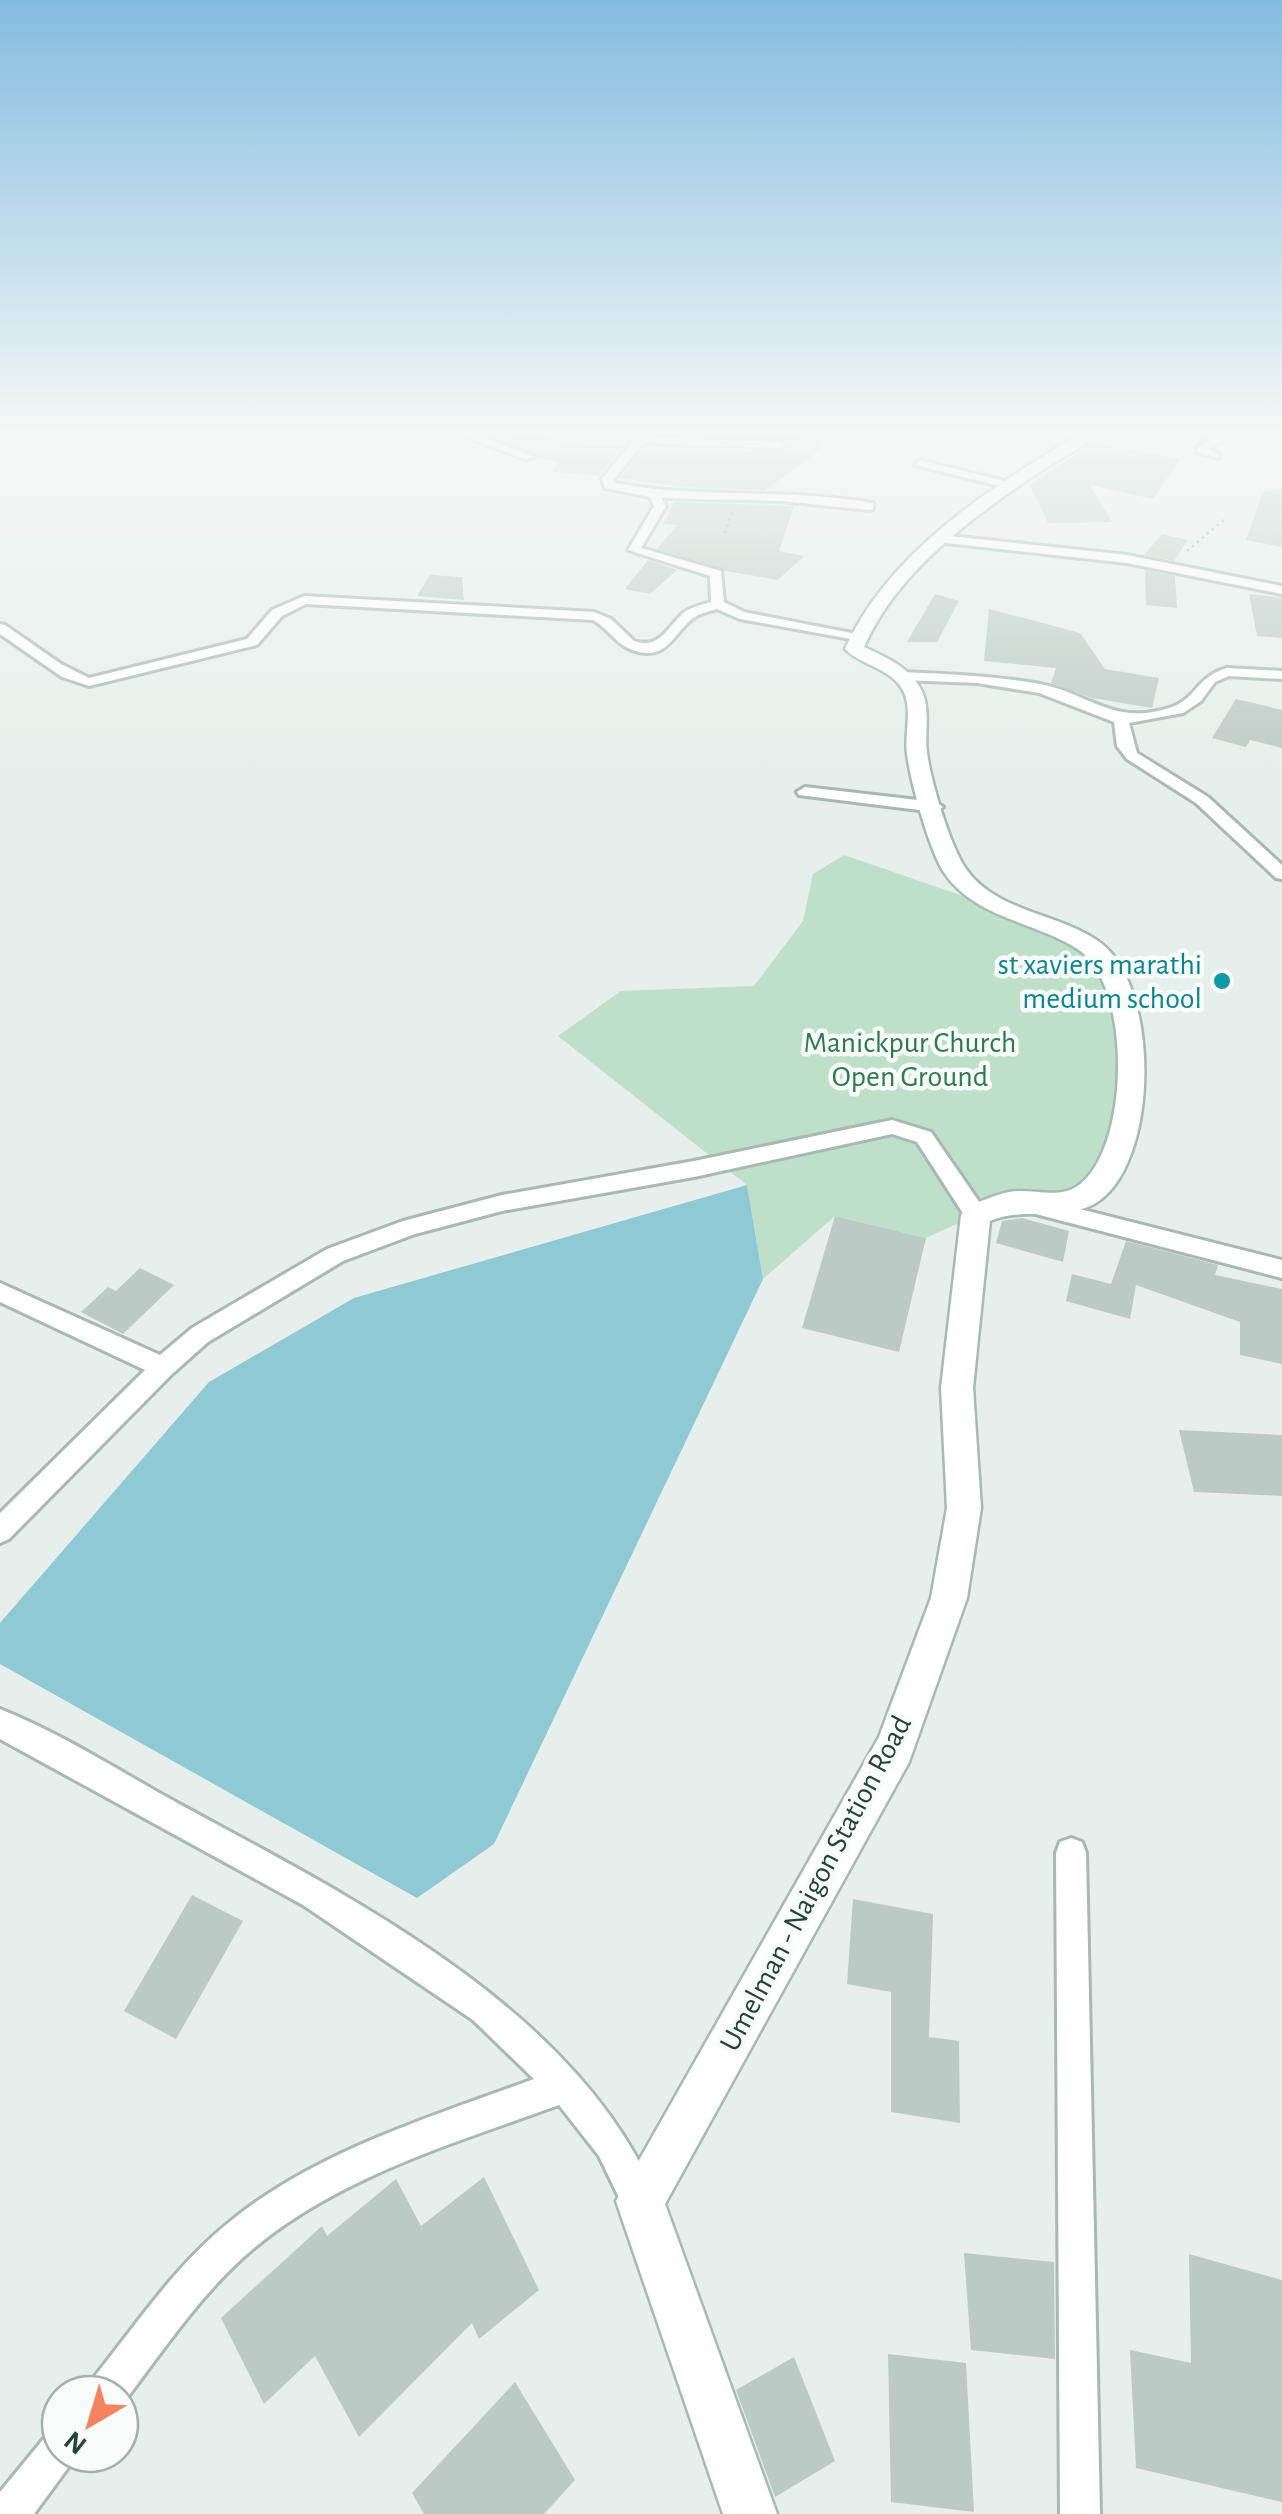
<svg xmlns="http://www.w3.org/2000/svg" width="1282" height="2514" viewBox="0 0 1282 2514" font-family="'Alegreya Sans',sans-serif">
  <rect width="100%" height="100%" fill="#e6efeb"/>
  <path fill="#bfe0c8" d="M844,855L1001,909L1112,960L1120,1000L1117,1138L1082,1195L976,1215L926,1238L835,1216L763,1279L747,1185L558,1036L621,991L754,986L803,921L813,874Z"/>
  <path fill="#8ec9d4" d="M747,1185L763,1279L494,1844L417,1898L0,1664V1623L209,1382L354,1298Z"/>
  <path fill="#bbcac4" d="M519,432L588,446H624L599,476L552,472L559,462L538,458L504,441Z
    M646,432L794,437L797,432H829L819,451L765,490L681,487L619,478L645,447L780,452L789,446L782,439Z
    M1093,443L1180,459L1153,499L1090,485L1112,522L1048,523L1030,485Z
    M1282,489V547L1246,540L1263,492Z
    M674,502L794,506L779,551L804,556L778,580L725,571L657,549L677,525L663,524Z
    M1162,534L1188,540L1174,561L1144,555Z
    M648,560L677,570L650,594L625,589Z
    M1145,570L1175,576L1177,608L1146,605Z
    M430,575L462,577L464,600L417,596Z
    M935,594L959,601L937,642H907Z
    M1249,594L1282,598V638L1257,636Z
    M989,609L1080,633L1105,669L1159,678L1152,708L1092,698L1051,683L1056,668L984,661Z
    M1236,699L1282,710V748L1250,740L1246,747L1212,738Z
    M835,1216L926,1238L899,1352L802,1328Z
    M1022,1218L1069,1231L1063,1262L996,1243L1002,1221Z
    M1126,1241L1218,1265L1215,1275L1282,1289V1364L1240,1355V1322L1136,1285L1130,1319L1066,1301L1072,1274L1111,1284Z
    M140,1268L174,1285L123,1334L81,1312L108,1287L116,1291Z
    M1179,1430L1282,1435V1496L1194,1492Z
    M192,1895L243,1921L176,2039L124,2011Z
    M853,1899L933,1914L929,2037L959,2041L960,2123L891,2112V1992L847,1984Z
    M484,2177L539,2290L479,2339L472,2323L359,2437L315,2356L264,2404L221,2318L322,2226L327,2236L396,2179L421,2226Z
    M964,2253L1054,2262L1055,2359L971,2350Z
    M1189,2254L1282,2280V2502L1136,2468L1130,2350L1191,2363Z
    M888,2354L966,2363L974,2512L891,2502Z
    M794,2357L835,2461L775,2497L736,2390Z
    M515,2382L575,2480L544,2514H424L412,2493Z"/>
  <g fill="none" stroke-linecap="round" stroke-linejoin="round">
    <g stroke="#a8b8b2" stroke-width="6">
      <path id="street" d="M402,432H421L416,435Z
        M453,432H469L535,457L525,459Z
        M631,432H642L644,437L780,442L785,445L780,448L643,443L614,479V483C700,499 788,488 873,503V509L869,510L781,501L662,498L666,506L641,548L721,571L724,602L744,612L857,634L862,635V641L740,619L717,609C710,611 701,613 695,617C674,630 668,665 630,649C615,643 607,627 593,620L306,604L282,616L257,645L89,686L62,677L0,634V624L5,625L61,664L89,678L247,639L272,610L304,596L594,612L611,619L634,641C659,649 666,630 681,615C687,608 702,605 711,602L710,576L628,550L654,506L650,497L605,488L602,479L634,440Z
        M1191,432L1222,436V440L1209,449L1219,454V458L1197,452V448L1209,439Z
        M919,460L1016,484L1018,486L1012,489L915,465Z
        M941,535L1127,555L1282,586V594L1127,563L937,542V536Z
        M1227,668L1282,671V679L1229,676L1215,682L1201,701L1183,713L1129,723L1137,753L1208,797L1282,865V879L1276,878L1196,803L1127,759L1117,746L1114,722L1039,693L977,683L902,680L895,676L902,672C948,674 994,676 1040,684C1092,694 1113,727 1172,707C1197,698 1196,677 1227,668Z
        M805,787L935,802L943,807L935,812L799,795L797,792Z
        M892,1120L931,1132L984,1209L987,1215L984,1221H968L917,1142L892,1134L694,1177L502,1211L415,1234L343,1261L208,1342L172,1374L9,1539L0,1543V1513L145,1370L0,1302V1283L160,1355L192,1328L327,1249L403,1221L502,1195L694,1161Z
        M1036,1198L1282,1260V1278L1028,1212L1025,1206Z
        M0,1709C63,1734 122,1773 181,1805C354,1899 579,2010 658,2201L653,2214L640,2219L627,2214L599,2156L559,2105C449,2145 323,2181 236,2264C192,2306 157,2359 120,2407V2394H87L92,2380C136,2325 176,2264 232,2220C317,2151 433,2116 534,2079L473,2020L303,1905L0,1739Z
        M1071,1838L1082,1842L1086,1853L1100,2514H1060L1056,1853L1060,1842Z
        M60,2430V2454H78L34,2514H0V2492L46,2436Z"/>
    </g>
    <g stroke="#a4bbb3" stroke-width="5">
      <path id="secondary" d="M1083,432H1101C1082,449 1057,460 1036,474C970,519 897,572 864,647C885,657 907,666 919,686C932,706 924,731 927,753C931,782 950,846 966,869C996,912 1058,913 1098,941C1162,985 1159,1168 1094,1204C1062,1221 1023,1207 990,1221L973,1388L981,1508L967,1598L909,1762L665,2204L777,2514H723L616,2201L879,1737L931,1598L947,1508L941,1388L961,1215L966,1207C980,1202 994,1195 1009,1192C1030,1188 1057,1199 1076,1187C1130,1153 1133,987 1079,950C1036,921 974,919 943,871C928,845 911,784 907,754C904,733 914,706 901,687C887,667 861,665 845,649C889,551 993,486 1083,432Z"/>
    </g>
    <path stroke="#86b3a5" stroke-width="2.5" stroke-dasharray="2.5 4" stroke-linecap="butt" d="M725,533L732,512
      M1187,551L1226,518"/>
    <use href="#street" fill="#fff" fill-rule="evenodd"/>
    <use href="#secondary" fill="#fff" fill-rule="evenodd"/>
  </g>
  <linearGradient id="sky" x2="0" y2="1"><stop stop-color="#84bce0"/><stop offset="0.55" stop-color="#f4f8f6"/><stop offset="1" stop-color="#f4f8f6" stop-opacity="0"/></linearGradient>
  <rect width="1282" height="784" fill="url(#sky)"/>
  <circle fill="#0f9aa8" stroke="#f7fbf9" stroke-width="4" cx="1222" cy="981" r="10"/>
  <g text-anchor="middle" stroke-width="9" stroke-linejoin="round" paint-order="stroke">
    <g font-size="30" fill="#0d838f" stroke="#f7fbf9" text-anchor="end">
      <text x="1202" y="974">st xaviers marathi<tspan x="1202" dy="34">medium school</tspan></text>
    </g>
    <g font-size="30" fill="#2d7a4b" stroke="#f7fbf9">
      <text x="910" y="1052">Manickpur Church<tspan x="910" dy="34">Open Ground</tspan></text>
    </g>
    <g font-size="30" fill="#24423a" stroke="#f7fbf9">
      <text transform="translate(815 1883) rotate(-62)" y="10">Umelman - Naigon Station Road</text>
    </g>
  </g>
  <g transform="translate(90 2424) rotate(218)"><circle r="48" fill="#f7fbf9" stroke="#a3b1ad" stroke-width="2.5"/>
  <path d="M0-8L18 38L0 25L-18 38Z" fill="#f4845f"/>
  <text y="-15" font-size="28" font-weight="bold" text-anchor="middle" fill="#24423a">N</text>
  </g>
</svg>
